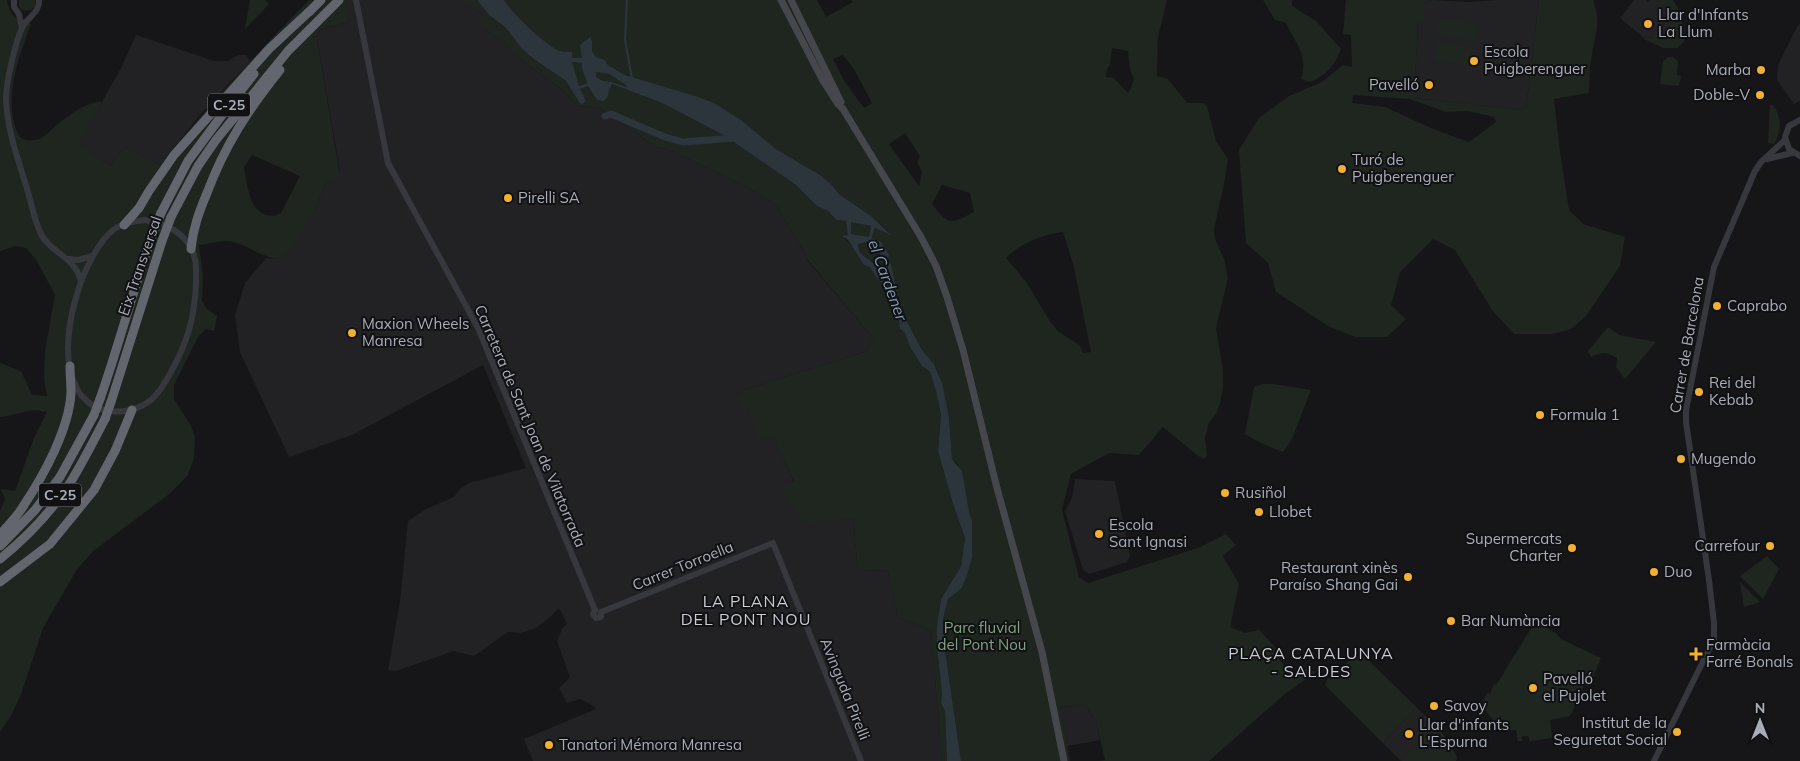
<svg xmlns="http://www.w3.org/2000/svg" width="1800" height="761" viewBox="0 0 1800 761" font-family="Mulish,sans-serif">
  <rect width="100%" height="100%" fill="#161618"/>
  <path fill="#222225" d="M350,0H460L483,13L487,31L505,43L513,54L563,90L579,106L599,108L654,146L674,152L746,186L777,206L805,253L807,260L873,338L868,351L744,390L745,393L738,395L774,435L794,483L781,487L853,518L858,570L888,571L898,617L931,630L942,761H533L524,739L596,709L595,707L580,699L567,703L559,688L570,677L557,641L562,629L567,624L559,608L547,620L534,629L520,633L508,632L474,656L454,651L396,671L388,670L400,602L408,521L426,509L454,497L460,489L469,483L526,468L483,365L352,435L289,457L240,352L235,315L245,283L266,258L276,259L315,211L325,184L340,171L316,33L320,29L349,22L346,3Z
    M1432,0L1468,2L1499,0H1539L1526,110L1414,98L1418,22H1424V3Z
    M1634,0H1646L1648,2L1650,0H1657L1662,3L1665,7L1671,30L1668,38L1643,37L1620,18Z
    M1800,24V101L1794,104L1777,80L1778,65L1797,27Z
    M136,35L214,61H227L238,55H246L251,62L233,79L199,116L160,165L124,147L111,166L78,145L122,66Z
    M1075,479L1115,481L1130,556L1127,562L1089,574L1083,570L1065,511L1072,498Z
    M1085,704L1096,721L1100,740L1067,746L1060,707Z
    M1416,707L1436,726L1401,761L1383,743Z"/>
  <path fill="#1e261f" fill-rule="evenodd" d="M0,0H7C9,15 17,21 31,24C18,59 2,100 19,136C24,141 34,142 41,138C47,135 52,129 57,125C66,117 90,100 102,102L79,145L111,166L124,147L160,165C207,107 257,53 309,0H350L346,3L349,22L320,29L316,33L340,175L325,184L315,211L291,249L276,259C259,256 244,242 227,241C218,241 208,244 199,245L203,276L202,300L206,308L217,316L214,331L206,329L198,337L174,385V399L191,426L195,437L194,458L188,475L168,495L92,552L76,571L43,628L21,694L11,716L0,732V511L5,499L1,489L15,491L34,438L47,412C26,407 20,415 0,417V363L21,371L32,395L47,396L44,379L45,351L55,295L37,261L26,248L16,246L0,251ZM252,155L300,176L281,213C270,220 258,213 252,202C248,193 246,177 244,167Z
    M19,0H35V6L31,10L23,11L19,7Z
    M250,0H265L269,4L245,29Z
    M459,0H477L489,15L506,28L522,49L535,60L566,81L581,105L580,89L588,85L597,100L608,90L612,84L662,103L725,136L796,185L817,206L828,211L836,220L846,221L849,235L843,236L870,267L876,277L886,288L894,314L899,320L900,329L905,333L910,347L922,366L930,372L936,391L941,415L938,451L953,504L965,538L961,566L941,599L937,627V647L942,693L941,702L945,711L947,761H942L931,630L898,617L888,571L858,570L853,518L804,523L780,487L794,482L774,436L757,438L749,408L742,409L738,395L744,393V390L868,351L873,338L807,259L805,253L777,206L746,186L674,152L654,146L599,108L579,106L563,90L513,54L505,43L487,31L478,19L483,13Z
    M504,0H817L826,17L853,2L851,0H1167L1158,37L1157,76L1168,79L1187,103H1203L1207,106L1216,141L1228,159L1224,184L1214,229L1215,239L1224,259L1228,278L1216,328L1223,371V388L1220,404L1216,414L1209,423L1205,437L1207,456L1205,458L1203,459L1197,455L1163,427L1139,455L1109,453L1071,474L1062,510L1079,577L1088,583L1198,548L1226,534L1236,545L1223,556L1239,584L1230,627L1245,633L1259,630L1274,646L1279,659L1290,673L1306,669L1316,672L1286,693L1209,761H1098L1105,760L1096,721L1085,704L1060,707L1070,761H961L945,650L943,619L948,598L962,588L972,558V520L969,512L958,464L952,459L949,417L938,372L934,364L922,350L901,310L891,264L887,262L872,238L875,228L890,233L871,216L839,194L831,184L820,175L776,149L741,120L727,111L679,92L625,75L608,65L605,60L596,57L592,51V41L582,58H572V52C568,52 564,52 560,51C546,46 512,13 504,0ZM1112,48L1128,51L1130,70L1134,79L1131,88L1128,93L1114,78L1106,77L1107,69L1110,65ZM843,55L854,69L872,103L864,108L845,82L833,59ZM905,133L920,156L917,162L922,172L919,186L889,144ZM942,185L970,193L974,212C950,224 949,226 932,204ZM1063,232L1074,267L1091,352L1083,353L1080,346L1058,331L1051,323L1027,283L1006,258C1019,244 1044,234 1063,232Z
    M1263,0H1292V6L1316,21L1341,49C1336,64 1325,77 1310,82L1301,79C1309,55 1295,43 1286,23L1275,20Z
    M1346,0H1432L1424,3V22L1418,23L1414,98L1526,110L1539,0H1593C1602,24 1594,37 1591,61C1589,72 1590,83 1589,93L1554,99L1560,152L1569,210L1583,224L1625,237L1620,266L1586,316L1571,329L1553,334H1514L1492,310L1455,250L1433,239L1400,272L1391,305L1406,319L1387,337H1356L1330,327L1276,292L1268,263L1246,243L1239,150L1259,118L1289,96L1322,82L1343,65L1352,67L1351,35L1343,34ZM1353,95L1410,99L1446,112L1468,111L1494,117L1496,122L1469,142L1433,129L1385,107L1352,103Z
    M1657,0H1673C1682,13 1684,27 1684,42L1677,48H1663L1644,39L1645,37L1652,38L1657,32L1668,38L1671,35L1665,7Z
    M1439,18L1476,23L1474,41L1437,36Z
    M1436,42L1473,47L1470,65L1434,60Z
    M1668,57H1673L1678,61L1677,75L1681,76L1679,86L1660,84L1663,61Z
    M572,62L582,63V69L587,83L579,86L573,71Z
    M596,72L609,74L627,85L628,87C623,86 619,84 615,83C607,80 602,83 596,76Z
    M1770,105H1773C1782,118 1782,130 1774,144L1768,143Z
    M851,221L871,226L869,237L851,234Z
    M870,241C882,249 886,268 887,281C884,277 881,270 877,266C871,258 858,257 858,244Z
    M1608,327L1619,335L1656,342L1625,379L1616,367L1617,358C1607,352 1602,352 1591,357L1588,351Z
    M1263,384H1273L1311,390L1292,439L1283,452L1261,443L1245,434L1254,387Z
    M1767,556L1779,569L1763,599L1740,576Z
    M1740,582L1760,602L1744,607Z
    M1535,622L1556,633L1561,639L1601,658L1590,685L1585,683L1570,716L1550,720L1552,738L1530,741L1528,736H1522V741H1518L1516,730L1502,731L1481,705L1487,693L1490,694L1494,684L1496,685Z
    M1362,654L1416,707L1383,743L1325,685L1327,680L1355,655Z
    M1436,726L1447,739L1457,757L1456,761H1401Z"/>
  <path fill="#2c353c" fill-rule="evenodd" d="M477,0H504C512,13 546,46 560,51C564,52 568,52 572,52V58H582L580,45L590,37L592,41V51L596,57L605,60L608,65L625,75L698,97L714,103L727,111L741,120L776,149L820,175L831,184L839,194L871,216L891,235L875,228L872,238L881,242L889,255L887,261L891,264L901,310L922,350L934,364L942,383L949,417L952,459L962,471L969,512L972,520V558L966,578L962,588L948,599L943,619L945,650L961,761H947L945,711L941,703L942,693L937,647V627L941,599L961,566L965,538L953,504L938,451L941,415L936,391L930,372L922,366L910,347L905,333L900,329L899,320L894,314L886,288L876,277L870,267L864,265L848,240L842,236L848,235L846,221L836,220L828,211L817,206L796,185L725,136L662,103L612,84L609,90L608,96L604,101L597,100L588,86L580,89L586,101L581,105L566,81L535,60L522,49L506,28L489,15ZM572,62L582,63V69L587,83L579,86ZM596,72L609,74L626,85L627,87C623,86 619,84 615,83C607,80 602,83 596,76ZM851,222L871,226L869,237L851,234ZM870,241C881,249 887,267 886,280C884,275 881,269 877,266C870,259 858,256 858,244Z"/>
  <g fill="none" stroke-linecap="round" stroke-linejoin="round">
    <path stroke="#2c353c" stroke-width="2" d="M627,0L625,40L632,79"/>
    <path stroke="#2c353c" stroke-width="7" d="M605,116L611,114L665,137L683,142L735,138"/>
    <path stroke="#37383d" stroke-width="6" d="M14,0V7L19,14L22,28
      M39,0C40,13 27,17 22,28C15,43 6,83 6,99C7,131 19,162 28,192C32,206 35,223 42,236C55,256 74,256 81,281
      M356,0L388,163L478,328L595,610
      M1800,120L1789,126L1785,137L1789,149L1800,156
      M1767,159L1792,153
      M145,220C164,223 181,230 191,248C197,259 196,270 196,282C195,316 188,341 171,372C166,381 160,392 152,399C133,415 100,417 83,397C79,394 77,389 75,384C55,346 81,257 113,230C122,223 134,221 145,220Z
      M69,259L78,260L92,256
      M595,610L593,614L596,618L601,617V612
      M601,612L773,543L861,761
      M1654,761L1714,639V623L1709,580L1686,422V410L1714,267L1755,171L1761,162L1785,140"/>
    <path stroke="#45474d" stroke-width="7" d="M781,0L822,79L838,104L843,109L921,237L936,266L947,297L963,350L997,488L1042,652L1064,761
      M791,0L841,102"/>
    <path stroke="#63666e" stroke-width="9" d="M309,12L321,0
      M161,213L188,161L228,107L254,74
      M171,217L198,166L216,140L288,51L339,0
      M124,225L139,208L149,191L174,155L269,49L313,8
      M191,249C193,228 199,212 207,193C225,145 248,110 280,70
      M100,399C119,345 133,290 152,236
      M111,402L162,241
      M0,535C8,525 18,516 24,505C44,475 69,429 71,393C71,384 70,374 70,366
      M0,546L35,510L60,477L94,415
      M0,559C26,538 51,512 70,483C83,462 94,440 105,419
      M0,582L50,544L94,490L115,451L132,410"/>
    <path stroke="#63666e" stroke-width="9" d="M152,236L161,213
      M162,241L171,217
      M94,415L100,399
      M105,419L111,402"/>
  </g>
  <g fill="#f2b134" stroke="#111113" stroke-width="2">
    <circle cx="1648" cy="24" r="5"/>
    <circle cx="1474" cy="61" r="5"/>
    <circle cx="1761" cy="70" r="5"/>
    <circle cx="1429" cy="85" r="5"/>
    <circle cx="1760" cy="95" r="5"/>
    <circle cx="1342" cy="169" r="5"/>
    <circle cx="508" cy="198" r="5"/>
    <circle cx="1717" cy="306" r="5"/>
    <circle cx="352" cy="333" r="5"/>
    <circle cx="1699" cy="392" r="5"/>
    <circle cx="1540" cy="415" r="5"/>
    <circle cx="1681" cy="459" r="5"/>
    <circle cx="1225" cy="493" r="5"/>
    <circle cx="1259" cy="512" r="5"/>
    <circle cx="1099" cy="534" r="5"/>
    <circle cx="1770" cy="546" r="5"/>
    <circle cx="1572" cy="548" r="5"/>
    <circle cx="1654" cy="572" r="5"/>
    <circle cx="1408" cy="577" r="5"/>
    <circle cx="1451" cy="621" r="5"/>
    <path d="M1693.5 646.5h5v5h5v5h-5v5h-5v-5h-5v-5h5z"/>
    <circle cx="1533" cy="688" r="5"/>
    <circle cx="1434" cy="706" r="5"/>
    <circle cx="1677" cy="732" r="5"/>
    <circle cx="1409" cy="734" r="5"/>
    <circle cx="549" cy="745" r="5"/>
  </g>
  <g text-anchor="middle" stroke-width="4" stroke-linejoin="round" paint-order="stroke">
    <g fill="#111113" stroke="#7b7e86" stroke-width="1">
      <rect x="208" y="93.5" width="42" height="23" rx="4"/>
      <rect x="39" y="483.5" width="42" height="23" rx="4"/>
    </g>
    <g font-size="14" font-weight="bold" fill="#a8adb8">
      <text x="229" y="110">C-25</text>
      <text x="60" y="500">C-25</text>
    </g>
    <g font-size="15" fill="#a8adb8" stroke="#111113" text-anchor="start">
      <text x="1658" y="20">Llar d'Infants<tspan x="1658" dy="17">La Llum</tspan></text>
      <text x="1484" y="57">Escola<tspan x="1484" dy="17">Puigberenguer</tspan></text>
      <text x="1751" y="75" text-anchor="end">Marba</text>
      <text x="1419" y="90" text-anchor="end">Pavelló</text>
      <text x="1750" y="100" text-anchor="end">Doble-V</text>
      <text x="1352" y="165">Turó de<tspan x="1352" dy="17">Puigberenguer</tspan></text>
      <text x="518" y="203">Pirelli SA</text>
      <text x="1727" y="311">Caprabo</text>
      <text x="362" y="329">Maxion Wheels<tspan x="362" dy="17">Manresa</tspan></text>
      <text x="1709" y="388">Rei del<tspan x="1709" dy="17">Kebab</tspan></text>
      <text x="1550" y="420">Formula 1</text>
      <text x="1691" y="464">Mugendo</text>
      <text x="1235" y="498">Rusiñol</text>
      <text x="1269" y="517">Llobet</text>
      <text x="1109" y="530">Escola<tspan x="1109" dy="17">Sant Ignasi</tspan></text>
      <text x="1562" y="544" text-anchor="end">Supermercats<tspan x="1562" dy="17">Charter</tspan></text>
      <text x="1760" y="551" text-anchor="end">Carrefour</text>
      <text x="1398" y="573" text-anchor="end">Restaurant xinès<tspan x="1398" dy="17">Paraíso Shang Gai</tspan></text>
      <text x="1664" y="577">Duo</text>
      <text x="1461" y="626">Bar Numància</text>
      <text x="1706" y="650">Farmàcia<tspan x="1706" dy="17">Farré Bonals</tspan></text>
      <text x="1543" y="684">Pavelló<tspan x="1543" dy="17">el Pujolet</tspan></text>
      <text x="1444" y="711">Savoy</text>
      <text x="1667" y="728" text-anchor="end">Institut de la<tspan x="1667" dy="17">Seguretat Social</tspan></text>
      <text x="1419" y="730">Llar d'infants<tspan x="1419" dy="17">L'Espurna</tspan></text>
      <text x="559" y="750">Tanatori Mémora Manresa</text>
    </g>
    <g font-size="15" fill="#a8adb8" stroke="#111113">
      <text transform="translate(140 266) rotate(-71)" y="5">Eix Transversal</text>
      <text transform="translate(1687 345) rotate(-80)" y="5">Carrer de Barcelona</text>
      <text transform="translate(530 426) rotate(67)" y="5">Carretera de Sant Joan de Vilatorrada</text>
      <text transform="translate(683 566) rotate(-22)" y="5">Carrer Torroella</text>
      <text transform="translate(845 689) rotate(68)" y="5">Avinguda Pirelli</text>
    </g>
    <g font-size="15" fill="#7fa381" stroke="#111113">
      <text x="982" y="633">Parc fluvial<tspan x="982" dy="17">del Pont Nou</tspan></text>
    </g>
    <g font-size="16" font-style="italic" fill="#7f9bb3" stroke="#111113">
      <text transform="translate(888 280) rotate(70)" y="6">el Cardener</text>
    </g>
    <g font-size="16" letter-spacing="1" fill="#c9ccd4" stroke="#111113">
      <text x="746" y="607">LA PLANA<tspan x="746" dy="18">DEL PONT NOU</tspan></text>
      <text x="1311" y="659">PLAÇA CATALUNYA<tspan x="1311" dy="18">- SALDES</tspan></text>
    </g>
  </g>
  <g transform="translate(1760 721)" stroke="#111113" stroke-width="4" paint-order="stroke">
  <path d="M0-4L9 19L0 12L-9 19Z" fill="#a8adb8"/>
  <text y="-8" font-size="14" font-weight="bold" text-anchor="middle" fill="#a8adb8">N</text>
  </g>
</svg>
